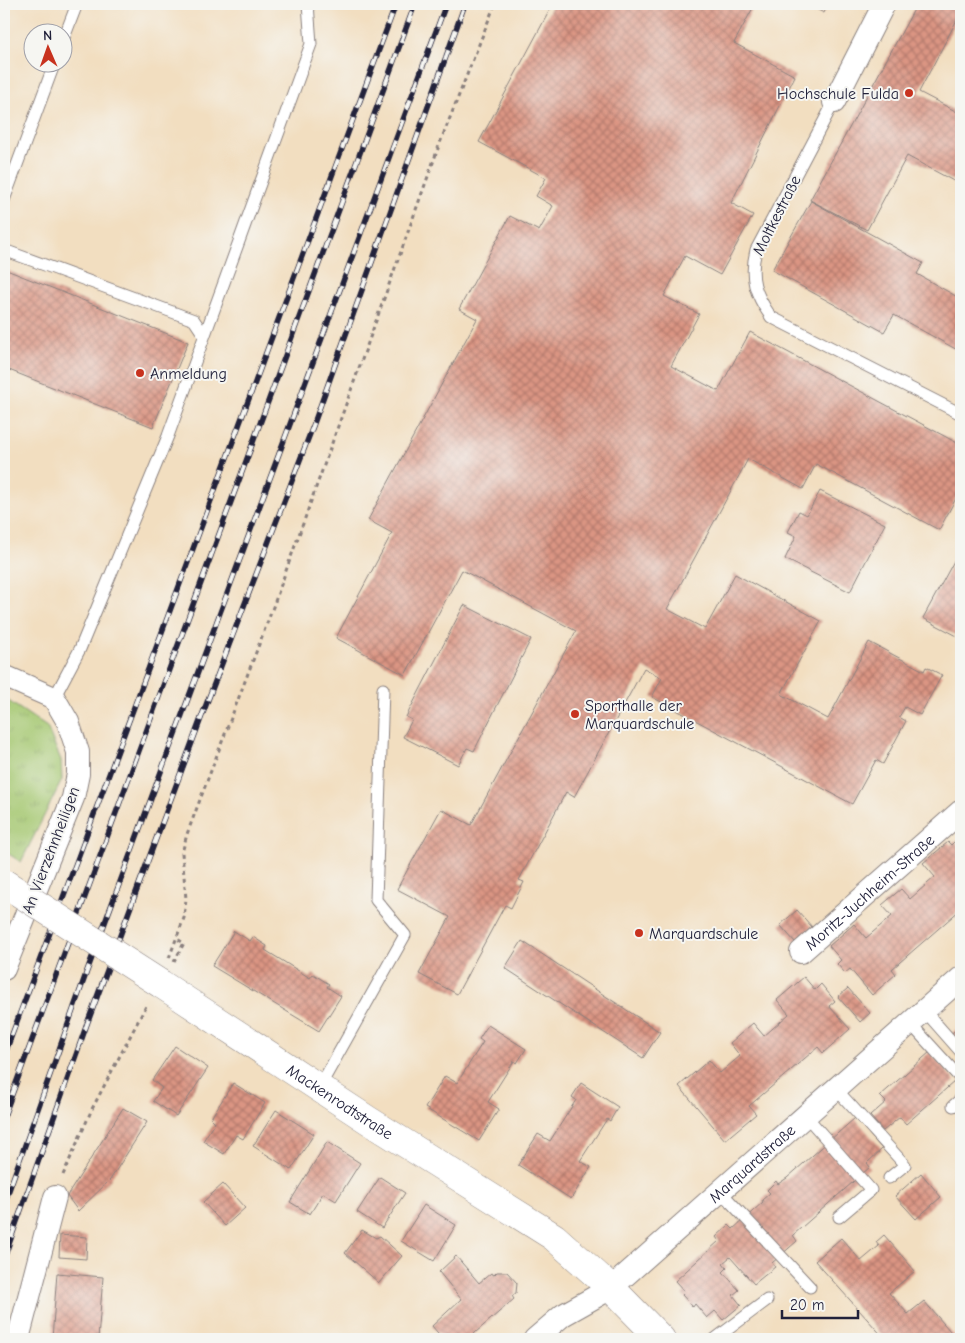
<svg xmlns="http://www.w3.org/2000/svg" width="965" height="1343" viewBox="0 0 965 1343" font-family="'Comic Neue',sans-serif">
  <defs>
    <pattern id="grass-tufts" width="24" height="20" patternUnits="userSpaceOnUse" patternTransform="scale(1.25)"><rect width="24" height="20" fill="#a4c770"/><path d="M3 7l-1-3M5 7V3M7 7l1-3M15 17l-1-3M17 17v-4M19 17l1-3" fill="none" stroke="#8dab62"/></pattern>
    <pattern id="building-cross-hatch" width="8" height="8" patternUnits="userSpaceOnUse" patternTransform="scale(1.25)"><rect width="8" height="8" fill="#db9583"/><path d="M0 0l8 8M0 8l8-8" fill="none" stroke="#b1796c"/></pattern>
  </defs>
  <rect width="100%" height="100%" fill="#f6f6f2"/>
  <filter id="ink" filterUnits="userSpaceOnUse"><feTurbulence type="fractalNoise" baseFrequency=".02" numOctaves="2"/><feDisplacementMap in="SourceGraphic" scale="10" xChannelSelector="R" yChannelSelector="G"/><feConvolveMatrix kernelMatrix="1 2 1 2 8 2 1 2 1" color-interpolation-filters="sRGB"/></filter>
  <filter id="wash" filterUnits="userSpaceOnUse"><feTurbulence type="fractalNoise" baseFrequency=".0096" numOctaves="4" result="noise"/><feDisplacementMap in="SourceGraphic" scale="20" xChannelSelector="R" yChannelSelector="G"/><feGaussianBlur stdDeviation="1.12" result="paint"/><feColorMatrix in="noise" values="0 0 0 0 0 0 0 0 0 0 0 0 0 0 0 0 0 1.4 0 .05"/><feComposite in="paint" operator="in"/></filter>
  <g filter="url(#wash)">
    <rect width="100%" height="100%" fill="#f2dec0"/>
    <path fill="url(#grass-tufts)" stroke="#637456" d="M4,698L47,727L61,760L62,780L21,862L4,851Z"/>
    <g id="blocks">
      <path fill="url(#building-cross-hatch)" d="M553,4H755L734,43L795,76L731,203L753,215L720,275L685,256L664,296L699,314L671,366L718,391L750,332L961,445V489L939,530L816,464L803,489L748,459L667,609L705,629L735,574L821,621L781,694L828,719L869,642L924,671L926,667L942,675L920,715L905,707L899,717L906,721L883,764L876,760L852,804L652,697L662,678L644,668L574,797L566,792L519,880L524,882L511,908L505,905L457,994L419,974L450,917L397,889L441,809L471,825L576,631L462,570L405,675L336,638L392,533L368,520L477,319L459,309L510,216L539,231L553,206L536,196L546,178L479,142Z
        M806,4H828L824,13Z
        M917,4H961V12L919,92L961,114V185L907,156L867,230L810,200Z
        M811,201L923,263L917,274L961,299V352L894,315L884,332L772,270Z
        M4,269L188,342L153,427L4,368Z
        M820,491L885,524L850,592L785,559L796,536L788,532L799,511L807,515Z
        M961,548V638L923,618Z
        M464,605L531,639L474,751L467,748L458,765L403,737L412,720L406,717Z
        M955,841L961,848L958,854H961V909L892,969L896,974L872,995L850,969L845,973L837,964L841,960L829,946L854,924L866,938L892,916L882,905L901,889L910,899L935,877L923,863L948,842L951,845Z
        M797,910L812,927L795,942L780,925Z
        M234,931L250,941L253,937L267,946L265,950L310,978L313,974L329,984L327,987L341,996L319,1031L212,966Z
        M522,941L660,1032L643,1058L505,968Z
        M804,977L815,990L821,984L835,1001L829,1006L850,1029L823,1053L818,1047L749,1106L756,1114L725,1140L679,1086L709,1060L720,1073L740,1056L730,1043L753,1023L764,1036L789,1014L777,1000Z
        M848,988L870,1013L860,1022L838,997Z
        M488,1025L526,1049L517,1063L514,1061L488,1102L499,1109L479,1141L425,1108L445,1076L457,1083L483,1042L479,1039Z
        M961,1025V1043L952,1033Z
        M175,1046L208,1068L176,1116L153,1101L162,1088L152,1080Z
        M930,1052L955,1081L906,1124L900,1117L883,1131L870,1116L886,1102L880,1096Z
        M233,1083L265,1103L243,1139L236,1135L224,1154L203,1141L215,1122L211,1118Z
        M581,1083L618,1107L610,1121L607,1119L580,1161L591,1167L571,1199L518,1165L538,1134L550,1141L576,1100L572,1097Z
        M123,1108L147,1122L110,1180L78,1211L67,1196Z
        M276,1110L314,1134L291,1170L253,1146Z
        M855,1118L882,1149L867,1163L870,1167L793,1235L797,1241L772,1263L775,1267L754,1284L730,1257L723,1263L727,1268L723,1272L739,1290L733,1295L741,1305L723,1320L715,1311L707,1318L695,1304L693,1307L682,1295L685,1292L675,1281L719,1241L716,1237L729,1225L733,1229L763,1202L762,1200L770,1193L767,1190L776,1181L778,1184L787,1178Z
        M327,1142L360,1163L336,1201L323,1193L310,1214L290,1202Z
        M921,1173L941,1197L916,1219L895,1196Z
        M380,1177L405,1193L382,1228L357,1212Z
        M223,1184L245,1208L225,1226L203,1202Z
        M424,1205L456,1225L434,1261L401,1241Z
        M362,1230L376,1238L380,1236L402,1256L379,1283L345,1253Z
        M60,1235L87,1237L86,1259L59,1257Z
        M884,1235L915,1271L889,1293L908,1314L924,1301L957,1339H885L815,1261L841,1238L861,1261L879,1246L876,1242Z
        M456,1256L479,1283L491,1273L494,1275L497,1272H507L517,1283L516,1293L512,1296L514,1299L468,1339H443L432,1326L461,1299L439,1272Z
        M57,1273L103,1277L98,1339H52Z"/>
    </g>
  </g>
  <g filter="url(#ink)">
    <use href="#blocks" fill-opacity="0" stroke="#8a807e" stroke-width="1"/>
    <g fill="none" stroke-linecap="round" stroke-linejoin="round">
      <g stroke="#8a807e" stroke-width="13">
        <path id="lane" d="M62,43L77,4
          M834,102L756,250C749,278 755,294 771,317L961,414
          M4,200L55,62
          M4,250L194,320L204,335
          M54,698L80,649L168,436L311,44L308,4
          M924,1010L961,1052
          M910,1023L961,1079
          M319,1088L405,935L376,900L383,689
          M836,1089L905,1165L889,1178
          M953,1106L961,1099
          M806,1116L871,1190L839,1217
          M721,1192L810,1287
          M715,1339L767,1300"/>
      </g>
      <g stroke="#8a807e" stroke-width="24">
        <g id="street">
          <path d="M834,102L884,4"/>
          <path d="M4,676L54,698L68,722L78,752V774L73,798L4,969"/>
          <path id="s1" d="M801,952L961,811"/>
          <path d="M18,1339L55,1197"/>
          <path id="s2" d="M535,1339L563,1315L611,1288L961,978"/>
        </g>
      </g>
      <g stroke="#8a807e" stroke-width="29">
        <g id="secondary">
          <path id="s3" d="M161,984L368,1120L554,1237L611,1288L661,1339"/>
        </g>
      </g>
      <path stroke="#8a807e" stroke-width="3" stroke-dasharray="4 4" stroke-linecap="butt" d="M169,958L184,918L186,899L182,853L187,834L269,618L440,143L495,4
        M174,962L184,943L177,939
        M63,1175L92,1109L146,1006"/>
      <use href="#lane" stroke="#fff" stroke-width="11"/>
      <use href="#street" stroke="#fff" stroke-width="22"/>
      <use href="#secondary" stroke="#fff" stroke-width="28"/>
      <g stroke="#22223b" stroke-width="5.5">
        <path id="rail" d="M4,1056L396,4
          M4,1116L415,4
          M4,1204L87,971L446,4
          M4,1258L87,1024L206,705L313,426L465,4"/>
      </g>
      <use href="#rail" stroke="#f6f6f2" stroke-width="4" stroke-dasharray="11" stroke-linecap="butt"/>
      <g stroke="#8a807e" stroke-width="29" stroke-linecap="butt">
        <path id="secondary-bridge" d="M4,883L161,984"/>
      </g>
      <use href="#secondary-bridge" stroke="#fff" stroke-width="28"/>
    </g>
  </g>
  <g fill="#c8321e" stroke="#f6f6f2" stroke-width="2">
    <circle cx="909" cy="93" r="5"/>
    <circle cx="140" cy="373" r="5"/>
    <circle cx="575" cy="714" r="5"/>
    <circle cx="639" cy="933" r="5"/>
  </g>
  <g text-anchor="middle" stroke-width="4" stroke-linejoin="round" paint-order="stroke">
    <g font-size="16" fill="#22223b" stroke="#f6f6f2" text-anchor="start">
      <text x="899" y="99" text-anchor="end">Hochschule Fulda</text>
      <text x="150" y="379">Anmeldung</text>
      <text x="585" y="711">Sporthalle der<tspan x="585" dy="18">Marquardschule</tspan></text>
      <text x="649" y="939">Marquardschule</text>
    </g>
    <g font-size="16" fill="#22223b" stroke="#f6f6f2">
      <text transform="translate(776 215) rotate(-63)" y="6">Moltkestraße</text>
      <text transform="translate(50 850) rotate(-69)" y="6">An Vierzehnheiligen</text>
      <text dy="6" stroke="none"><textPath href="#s1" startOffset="91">Moritz-Juchheim-Straße</textPath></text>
      <text dy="6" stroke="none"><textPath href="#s3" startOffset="214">Mackenrodtstraße</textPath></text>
      <text dy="6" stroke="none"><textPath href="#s2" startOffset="280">Marquardstraße</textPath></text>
    </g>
  </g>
  <rect width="965" height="1343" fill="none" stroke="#f6f6f2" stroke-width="20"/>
  <g transform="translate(48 48) rotate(358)"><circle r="24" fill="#f6f6f2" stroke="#a1a1a9"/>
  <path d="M0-4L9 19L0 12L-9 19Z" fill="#c8321e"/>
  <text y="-8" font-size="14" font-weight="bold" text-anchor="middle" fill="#22223b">N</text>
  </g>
  <path d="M782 1310v8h76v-8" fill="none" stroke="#22223b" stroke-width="2.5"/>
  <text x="790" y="1310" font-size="15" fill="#22223b" stroke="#f6f6f2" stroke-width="4" paint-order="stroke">20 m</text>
</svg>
